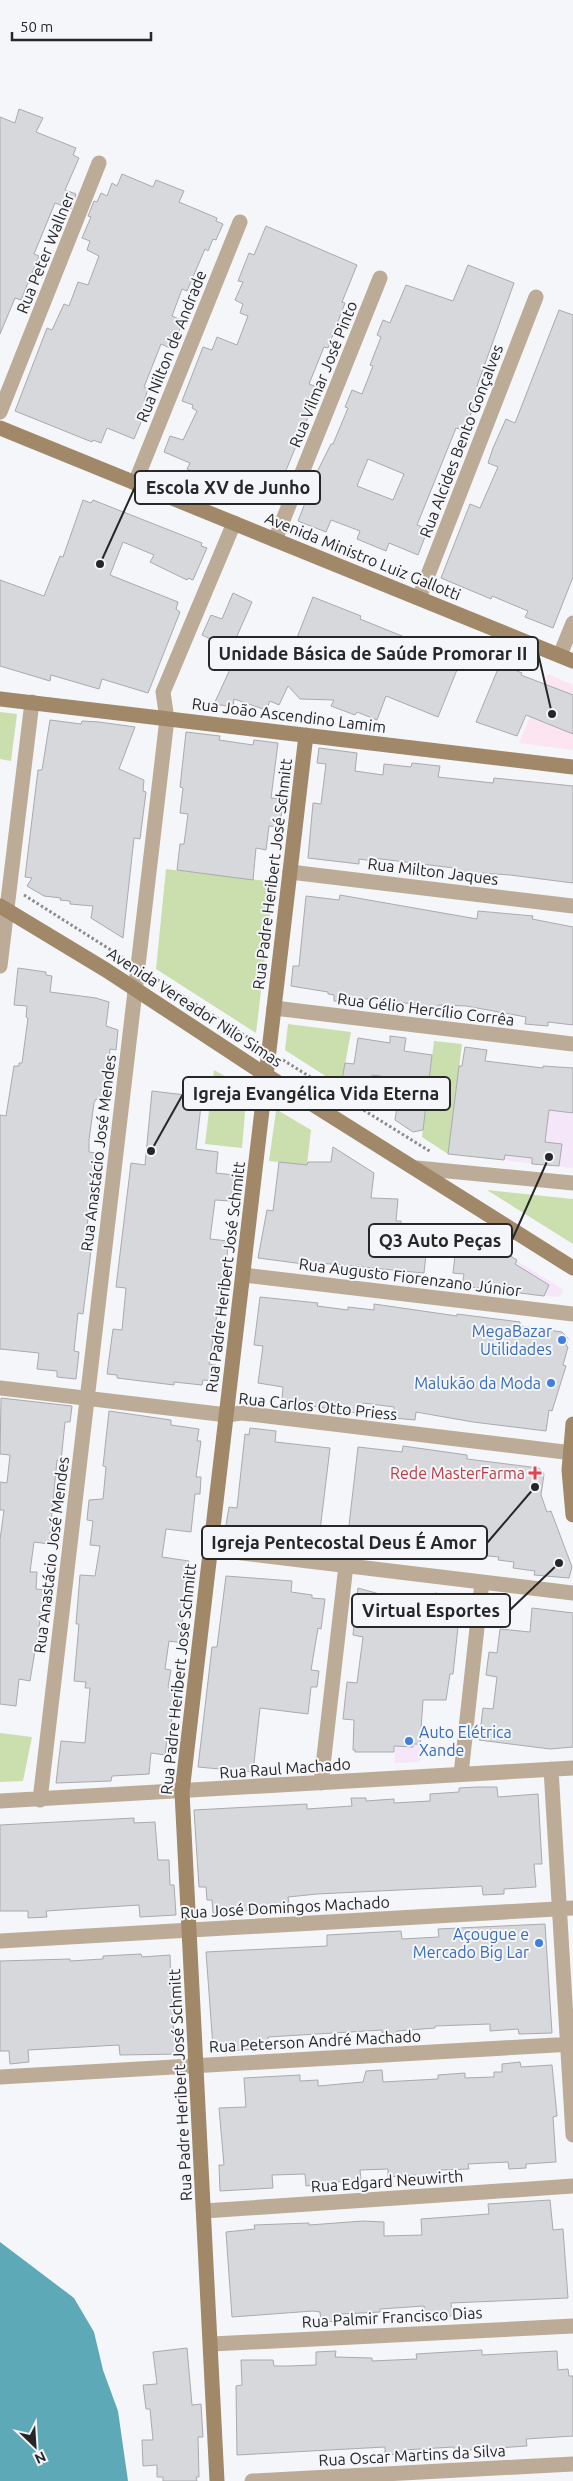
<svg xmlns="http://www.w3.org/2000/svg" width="573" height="2481" viewBox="0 0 573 2481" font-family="Ubuntu,sans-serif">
  <rect width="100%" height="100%" fill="#f5f6fa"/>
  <path fill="#f6e6f9" d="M483,1102L573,1113V1168L476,1157Z
    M498,1249L564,1290L559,1297L492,1290Z
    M398,1722L423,1726L420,1762L394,1763Z"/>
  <path fill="#fce5f1" d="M548,674L573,685V750L519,743Z"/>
  <path fill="#cadeae" d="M0,712L17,714L11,761L0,759Z
    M166,869L274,882L256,1033L156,969Z
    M288,1024L351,1032L341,1086L285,1050Z
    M434,1041L462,1044L448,1154L422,1137Z
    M214,1070L247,1089L242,1148L205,1144Z
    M276,1111H279L311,1130L307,1165L269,1161Z
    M487,1190L573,1199V1244Z
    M0,1733L32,1737L23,1781L0,1782Z"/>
  <path fill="#5ea9b8" d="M0,2242L74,2298L94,2332L103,2370L118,2411L128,2481H0Z"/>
  <path fill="#d7d8dc" stroke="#a9aaae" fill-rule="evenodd" d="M19,109L43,118L36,132L76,148L73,155L79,158L65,190L76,194L71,209L55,203L34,254L39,256L21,300L15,298L0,334V117L15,123Z
    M122,174L153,187L156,180L184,191L179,202L217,218L216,221L223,224L216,240L213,239L208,251L205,249L187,291L182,289L172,316L183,321L172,349L161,344L144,387L148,389L144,401L149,403L134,439L107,428L101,443L93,440L92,442L15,411L47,328L52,330L64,304L69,306L78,282L88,285L99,256L87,250L90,241L82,238L91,217L88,216L94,201L97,202L101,193L107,196L112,183L117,186Z
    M266,226L357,265L342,302L345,303L328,348L324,347L309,384L320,388L282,480L283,481L274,505L215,483L216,481L187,469L190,463L164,452L170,436L183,440L197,411L192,408L193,405L182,401L203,347L212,350L217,337L237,345L248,316L240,313L243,304L235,300L243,282L238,281L249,253L254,255Z
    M468,265L514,283L477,386L483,388L463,430L456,428L417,525L428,529L418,555L389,543L386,551L357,539L360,531L331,520L326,532L298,521L318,470L331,444H333L348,408L345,407L352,390L362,394L373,366L370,365L381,337L377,335L383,320L390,323L406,285L453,301ZM368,459L404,474L393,500L357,486Z
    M559,310L573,315V577L553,628L525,617L528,611L492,596L491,599L441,578L470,504L480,508L498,467L488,463L493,448L506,419L515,423Z
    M83,500L91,503L93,500L202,543L201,546L207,548L193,580L188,578L187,580L150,562L154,555L123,542L110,575L178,602L176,609L180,612L148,693L102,679L99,689L51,675L50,681L0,666V580L44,596L60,556L63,557Z
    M233,593L252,602L237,636L289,658L313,597L361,616L360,619L461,660L438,717L386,696L377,720L357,712L355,715L331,706L334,700L300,699L288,686L279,705L270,701L266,710L234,699L233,707L214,704L238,652L202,635L211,615L222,619Z
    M500,664L522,673L521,675L573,695V734L526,715L517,736L476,722Z
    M50,720L81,724L82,721L99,722L135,727L119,769L144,780L143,791L146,792L140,839L134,838L123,938L91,918L93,906L70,904V901L60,900L61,898L44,896L27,886L32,878L25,877L38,770H42Z
    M186,732L220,736L219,740L253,745L254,740L278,743L271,798L283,799L280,827L269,826L266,850L256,848L253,880L177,870L180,844H184L188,814L180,813L183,788L180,787Z
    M319,748L357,753L355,771L383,775L384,764L411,767L412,763L440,766L438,777L493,783L494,778L573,786V883L510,875L482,873V877L454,873V868L373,858V861L359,859V864L308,858L313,803L321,804L326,764L317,763Z
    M340,895L477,919L478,911L533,916L532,919L573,927V1025L548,1022V1026L525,1024L526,1017L466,1006L438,1005V1008L399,1002L398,1008L376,1006L377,1000L348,997V1002L334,1001V995L328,994V992L291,986L293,966H299L306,896L339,900Z
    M18,968L46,972V975L52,976L50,992L96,998L109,1002L106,1026L118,1030L116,1050L110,1049L105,1100L96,1099L94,1103L89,1140V1152L96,1153L95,1159H98L87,1225H91L89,1242L92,1243L83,1314L78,1313L74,1351L79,1352L76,1379L57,1377V1371L37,1369L39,1353L0,1349V1115L6,1116L14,1066H19V1063H22L28,1018L26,1017L27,1006L14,1005Z
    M390,1036L406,1038L404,1051L432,1055L423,1130L413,1132L395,1120L401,1079L372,1075L370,1090L341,1086L345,1063L354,1064L358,1038L390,1043Z
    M465,1047L487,1050L485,1061L543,1068V1066L573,1068V1113L549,1110L545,1142L562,1144L559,1166L532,1164V1158L505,1155L504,1160L448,1154L459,1066H462Z
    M152,1091L202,1097L196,1149L218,1152L216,1173L234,1175L231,1201L215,1200L210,1239L228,1241L227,1257L221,1308H218L209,1364L216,1365L214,1381L203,1380L202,1385L174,1382V1385L117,1378V1375L107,1374L113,1329L122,1330L126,1288L116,1287L131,1163L145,1165Z
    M333,1147L374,1173L371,1198L398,1199L396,1221H401L400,1233L411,1234L409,1250L426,1254L424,1273L320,1263L319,1266L258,1258L267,1210L273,1211L279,1162L307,1165L308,1162H331Z
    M466,1245L497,1248L517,1260L515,1264L549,1285L544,1296L462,1286L464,1274L453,1273L455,1255L465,1256Z
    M260,1297L318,1303L317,1306L348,1310V1307L374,1310V1304L457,1316V1314L520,1322V1326L562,1332L568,1338L566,1346L568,1347L563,1365L566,1366L552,1411L549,1410L546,1431L473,1422L416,1412L415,1420L394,1418V1407L363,1403L362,1414L312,1406L313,1403L282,1399L283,1387L258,1383L263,1346L254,1345Z
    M1,1398L72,1406L70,1422H65L61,1461L57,1460L49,1544L34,1542L30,1572H37L36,1589L45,1590L30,1681L19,1679L16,1706L0,1704V1540L4,1510H0V1482L7,1483L10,1455L0,1454Z
    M109,1411L171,1420V1425L199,1429L197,1441H201L196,1477H201L200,1494H195L191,1532L166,1529L162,1557L189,1561L182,1625L186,1626L183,1643L169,1641L165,1669L171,1670L168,1687L176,1689L169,1740H167L165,1755L151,1753L149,1774L112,1776L111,1781L56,1783L61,1741L85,1743L90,1688H85L86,1682L74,1681L79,1624H76L80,1575L95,1576L100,1546L90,1545L93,1521L87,1520L89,1500L103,1499L106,1467L103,1466Z
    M250,1428L276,1431L275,1442L330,1448L318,1547L295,1544L296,1539L225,1531L229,1507L237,1508L245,1434L249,1435Z
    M403,1446L467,1455V1459L539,1468L544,1474L541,1495L547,1512L551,1511L572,1567L569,1578L534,1575L535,1571L513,1568L514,1562L498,1560L499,1557L456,1553V1557L347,1543L358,1447L402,1452Z
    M226,1576L292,1581L291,1592L312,1595V1598L325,1599L321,1629L318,1628L311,1670L319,1671L317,1687H311L308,1714L260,1708L253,1772L198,1767L212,1647H217Z
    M358,1588L401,1600L402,1596L429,1599V1596H435V1593L456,1596V1599H461L453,1674H450L446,1700H423L420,1744H413V1747L394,1746V1752H355V1750H353L354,1720L343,1719L347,1682L357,1683L363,1637L353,1635Z
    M532,1608L573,1613V1747L550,1749L479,1740L483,1708L493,1709L497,1677L486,1675L489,1652L497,1653L500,1629L530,1632Z
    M477,1787H497L498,1797L538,1794L542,1864H534L536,1887L504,1889V1894L483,1895L482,1886L317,1894L288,1897L289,1903L276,1904L277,1908L213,1913L212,1900H207L206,1887H199L194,1810L307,1804V1809L352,1806L351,1798H366V1801L394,1799V1803L430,1801V1794L459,1792V1788Z
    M134,1818V1823L155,1822L158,1860H169L170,1885H174L176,1915L140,1917L139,1905L46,1911L47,1917L28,1918V1911H0V1825Z
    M545,1924L552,2033L519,2034L518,2029L490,2031V2024L435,2026V2028L397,2031V2034H382V2030L268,2037L269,2048L241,2050L222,2052V2047H213L206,1952L327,1946V1935L401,1931L402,1939L439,1937L438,1929Z
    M141,1954L142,1957L170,1955L171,1984L177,1983V1998L172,1999L174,2039H179L180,2054L120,2055L119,2045L28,2050L29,2062L10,2064L9,2051H0V1961L70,1959V1961L103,1959V1956Z
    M520,2062L521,2067L552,2065L557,2116L553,2117L556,2162L526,2164V2168L509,2169L508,2162L468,2164L469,2169L440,2170L441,2178L416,2180V2175L388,2177V2169L360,2170L361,2179L306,2186L305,2174L272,2175L273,2188L220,2191L219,2165H224L219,2108L246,2107L244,2078L300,2075V2081L318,2080V2086L363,2082L366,2071L382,2070L383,2082L438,2079V2075L465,2073V2078L494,2077V2072H502V2064Z
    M550,2200L553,2230L563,2229L568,2298L451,2303L452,2316L425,2317L424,2306L380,2309V2312L341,2314L342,2321L321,2322L320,2312L313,2311L232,2317L226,2232L255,2229L254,2225L309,2223V2225L363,2221L384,2222V2236L422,2235L421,2219L489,2214L488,2204Z
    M187,2348L192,2405L201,2404L203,2437H198L199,2477H196L197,2481H163V2477H157V2465L143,2466L142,2440H153L150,2409H146L143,2385L157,2384L153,2352Z
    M482,2350V2355L557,2351L558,2370L568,2369L569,2376H573V2436L526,2439L527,2446L454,2451V2447L402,2450V2454L385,2455V2447L237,2455L236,2386L242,2385L241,2360H273L274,2366H289L316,2365V2352L336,2351L335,2357L372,2358V2361L417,2359L416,2354Z"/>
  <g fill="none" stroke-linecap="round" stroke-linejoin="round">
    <path stroke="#8b8b8e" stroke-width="3" stroke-dasharray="2.5 2.5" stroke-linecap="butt" d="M24,895L122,957
      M153,977L255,1042
      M283,1060L431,1152"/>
    <path stroke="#bcac97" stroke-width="15" d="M0,412L99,163
      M135,483L240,222
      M275,540L380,278
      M419,598L536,297
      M560,655L573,623
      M290,872L573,906
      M0,966L32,702
      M274,1008L573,1044
      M417,1168L573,1183
      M243,1275L573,1314
      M0,1388L227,1415L241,1413L573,1453
      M209,1549L573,1593
      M551,1769L573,2135
      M461,1774L482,1582
      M321,1783L346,1565
      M40,1800L167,719L163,692L234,523
      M0,1801L573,1768
      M0,1941L573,1908
      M0,2077L573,2044
      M204,2211L573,2186
      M212,2344L573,2326
      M252,2481L573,2464"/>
    <path stroke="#a08869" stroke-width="15" d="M0,428L573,661
      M0,699L573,767
      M0,906L106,970L266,1075L573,1268
      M573,1424L569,1470L573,1515
      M217,2481L182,1792L306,735"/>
  </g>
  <g fill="#3f7fe0" stroke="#f5f6fa" stroke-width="2">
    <circle cx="562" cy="1340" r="5"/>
    <circle cx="551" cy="1383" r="5"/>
    <circle cx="409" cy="1741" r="5"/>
    <circle cx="539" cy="1943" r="5"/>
  </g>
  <path fill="#e0444e" stroke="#f5f6fa" stroke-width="2" d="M532.5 1465.5h5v5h5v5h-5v5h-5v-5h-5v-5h5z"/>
  <g text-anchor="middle" stroke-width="4" stroke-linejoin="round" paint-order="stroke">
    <g font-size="16" fill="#272728" stroke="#f5f6fa">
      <text transform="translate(45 253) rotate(-68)" y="6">Rua Peter Wallner</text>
      <text transform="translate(171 346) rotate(-68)" y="6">Rua Nilton de Andrade</text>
      <text transform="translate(323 374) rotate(-68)" y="6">Rua Vilmar José Pinto</text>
      <text transform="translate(461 441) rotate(-69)" y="6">Rua Alcides Bento Gonçalves</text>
      <text transform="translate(363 556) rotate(22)" y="6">Avenida Ministro Luiz Gallotti</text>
      <text transform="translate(289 715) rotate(7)" y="6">Rua João Ascendino Lamim</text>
      <text transform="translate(433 871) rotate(7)" y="6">Rua Milton Jaques</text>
      <text transform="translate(272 874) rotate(-83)" y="6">Rua Padre Heribert José Schmitt</text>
      <text transform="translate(195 1007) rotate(33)" y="6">Avenida Vereador Nilo Simas</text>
      <text transform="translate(426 1009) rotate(7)" y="6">Rua Gélio Hercílio Corrêa</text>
      <text transform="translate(98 1153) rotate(-83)" y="6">Rua Anastácio José Mendes</text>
      <text transform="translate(225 1277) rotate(-83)" y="6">Rua Padre Heribert José Schmitt</text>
      <text transform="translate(410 1277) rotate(7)" y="6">Rua Augusto Fiorenzano Júnior</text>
      <text transform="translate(318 1406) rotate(6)" y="6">Rua Carlos Otto Priess</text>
      <text transform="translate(51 1555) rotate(-83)" y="6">Rua Anastácio José Mendes</text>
      <text transform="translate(178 1679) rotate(-84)" y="6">Rua Padre Heribert José Schmitt</text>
      <text transform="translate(285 1768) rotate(-4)" y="6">Rua Raul Machado</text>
      <text transform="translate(285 1907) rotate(-3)" y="6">Rua José Domingos Machado</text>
      <text transform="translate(315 2041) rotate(-3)" y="6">Rua Peterson André Machado</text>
      <text transform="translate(180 2085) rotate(-93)" y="6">Rua Padre Heribert José Schmitt</text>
      <text transform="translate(387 2181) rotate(-4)" y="6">Rua Edgard Neuwirth</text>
      <text transform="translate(392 2317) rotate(-3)" y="6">Rua Palmir Francisco Dias</text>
      <text transform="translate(412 2455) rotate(-3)" y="6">Rua Oscar Martins da Silva</text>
    </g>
    <g font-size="16" fill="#366cbe" stroke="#f5f6fa" text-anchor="end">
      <text x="552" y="1337">MegaBazar<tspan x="552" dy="18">Utilidades</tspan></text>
      <text x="541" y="1389">Malukão da Moda</text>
      <text x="419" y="1738" text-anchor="start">Auto Elétrica<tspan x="419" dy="18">Xande</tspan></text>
      <text x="529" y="1940">Açougue e<tspan x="529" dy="18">Mercado Big Lar</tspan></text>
    </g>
    <g font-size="16" fill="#be3a42" stroke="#f5f6fa" text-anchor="end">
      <text x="525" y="1479">Rede MasterFarma</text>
    </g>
  </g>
  <path fill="none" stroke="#272728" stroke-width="2" d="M100 564L135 487M552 714L538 653M151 1151L183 1094M549 1157L512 1240M535 1487L487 1543M559 1563L510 1610"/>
  <g fill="#272728" stroke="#f5f6fa" stroke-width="2">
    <circle cx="100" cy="564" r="5"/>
    <circle cx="552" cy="714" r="5"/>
    <circle cx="151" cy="1151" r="5"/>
    <circle cx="549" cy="1157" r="5"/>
    <circle cx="535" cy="1487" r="5"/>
    <circle cx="559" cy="1563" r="5"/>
  </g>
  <g fill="#f5f6fa" stroke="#272728" stroke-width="2">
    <rect x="135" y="471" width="185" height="33" rx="5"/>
    <rect x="209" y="637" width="329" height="33" rx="5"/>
    <rect x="183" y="1077" width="267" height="33" rx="5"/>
    <rect x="369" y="1224" width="143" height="33" rx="5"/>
    <rect x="202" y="1526" width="285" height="33" rx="5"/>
    <rect x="352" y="1594" width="158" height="33" rx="5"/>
  </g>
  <g font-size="18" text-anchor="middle" font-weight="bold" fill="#272728">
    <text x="228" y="494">Escola XV de Junho</text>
    <text x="373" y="660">Unidade Básica de Saúde Promorar II</text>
    <text x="316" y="1100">Igreja Evangélica Vida Eterna</text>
    <text x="440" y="1247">Q3 Auto Peças</text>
    <text x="344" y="1549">Igreja Pentecostal Deus É Amor</text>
    <text x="431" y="1617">Virtual Esportes</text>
  </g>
  <g transform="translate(35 2446) rotate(155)" stroke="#f5f6fa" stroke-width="4" paint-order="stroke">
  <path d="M0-4L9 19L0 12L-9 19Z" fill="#272728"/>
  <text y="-8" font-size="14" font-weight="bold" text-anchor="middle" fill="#272728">N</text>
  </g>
  <path d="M12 32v8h139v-8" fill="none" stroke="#272728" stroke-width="2.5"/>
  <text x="20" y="32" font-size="15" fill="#272728" stroke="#f5f6fa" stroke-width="4" paint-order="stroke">50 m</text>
</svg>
